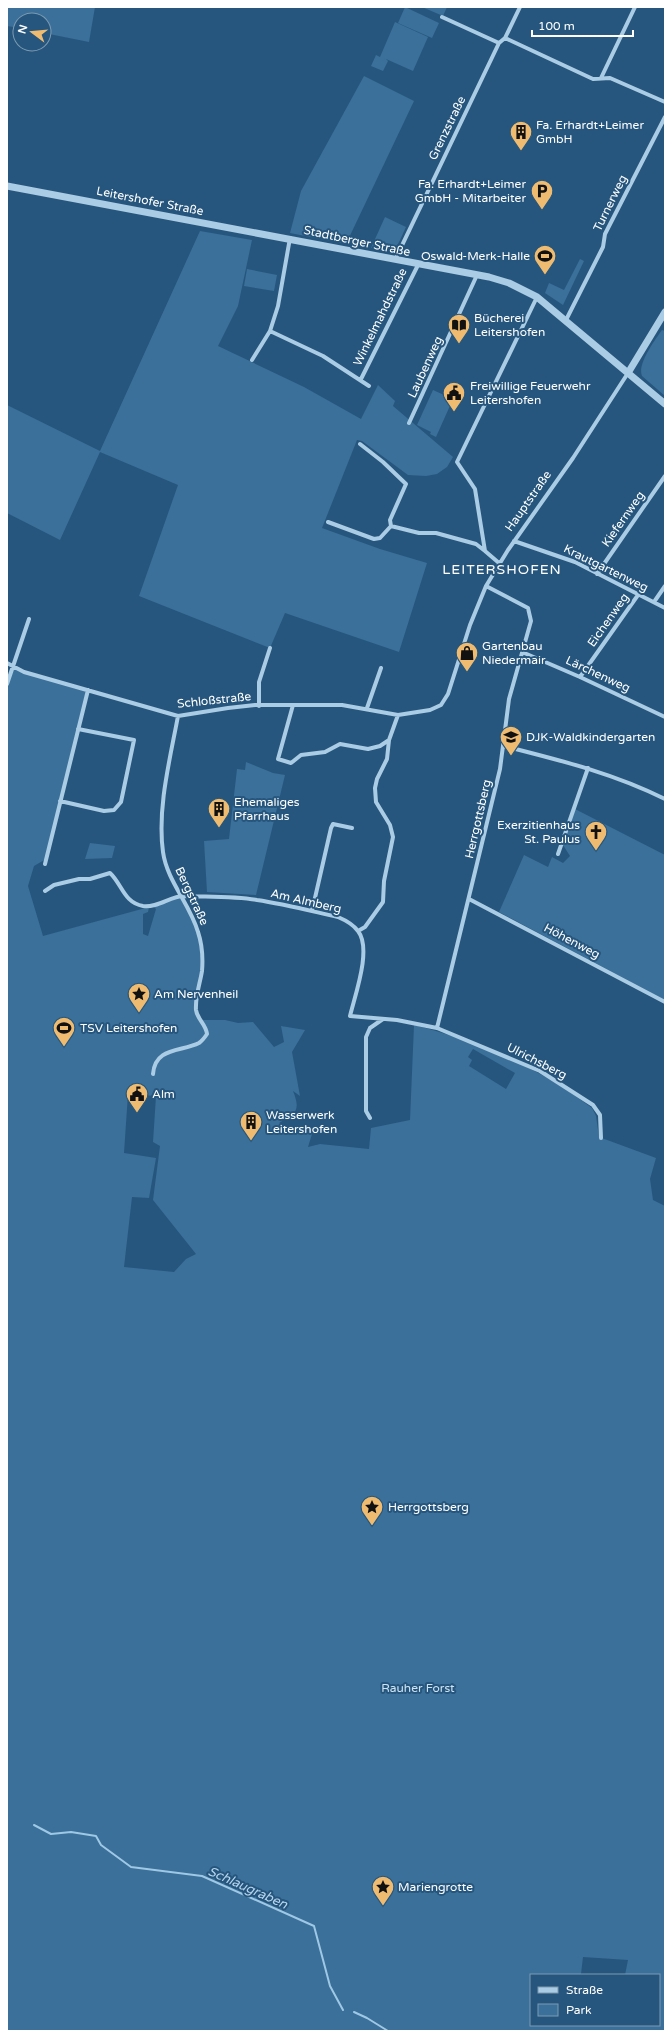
<svg xmlns="http://www.w3.org/2000/svg" width="672" height="2038" viewBox="0 0 672 2038" font-family="'Varela Round',sans-serif">
  <rect width="100%" height="100%" fill="#26567d"/>
  <path fill="#3a709a" fill-rule="evenodd" d="M7,7H95L89,42L44,33V20H20V28L7,26Z
    M405,7L439,23L432,38L398,23Z
    M422,7H447L443,16Z
    M395,22L428,37L413,71L386,59L388,61L383,71L371,66L376,55L380,57Z
    M364,76L414,101L346,244L290,233L301,191Z
    M385,217L406,227C395,250 398,254 371,248Z
    M200,231L252,240L238,306L218,346L304,387L361,419L378,385L395,401L393,406L453,457L447,467L437,474L426,476L408,475L362,441L357,440L322,528L380,549L427,563L399,652L285,613L270,648L139,596L178,485L100,452L60,540L7,513V405L100,451Z
    M580,259L584,261L563,305L545,293L549,283L564,290Z
    M247,269L277,275L274,291L244,286Z
    M662,330L665,331V396L642,376C637,364 655,340 662,330Z
    M433,390L453,399L436,437L430,434L431,432L417,425Z
    M13,665L24,672L88,690L46,859L34,866L28,886L43,936L149,907L148,912L143,914V934L148,936L156,909L153,906L181,896L199,934L202,958L196,1012L201,1020H225L238,1023L253,1022L274,1047L284,1042L281,1026L305,1030L292,1052L300,1096L293,1091C301,1111 296,1113 279,1123L312,1134L308,1147L320,1144L369,1149L371,1128L410,1120L414,1025C459,1036 510,1057 551,1080C565,1088 578,1098 592,1108L596,1116L599,1137L656,1158L650,1179L653,1200L665,1206V2031H7V684ZM473,1049L515,1073L506,1089L469,1066L472,1060L468,1057ZM128,1094L156,1096L153,1142L160,1146L153,1200L196,1254L186,1259L174,1272L124,1267L132,1197L149,1198L156,1158L124,1153ZM583,1957L628,1960L625,1975H659V2025H531V1975H584L581,1974Z
    M246,762L273,773L285,775L256,895L207,892L204,841L229,839L237,769L245,770Z
    M575,809L665,855V1000L499,912L524,855L548,867L552,857L563,863L570,856L563,845Z
    M90,843L115,846L112,858L85,859Z"/>
  <g fill="none" stroke-linecap="round" stroke-linejoin="round">
    <path stroke="#9fc8e5" stroke-width="2" d="M34,1825L51,1834L71,1832L96,1836L101,1845L131,1867L202,1876L314,1926L330,1986L343,2010
      M354,2012L367,2018L388,2031"/>
    <path stroke="#abcce5" stroke-width="4" d="M442,17L499,43
      M505,38L593,79L610,78L665,102
      M601,78L635,7
      M395,260L499,43L505,38L520,7
      M566,320L603,247L605,234L665,117
      M270,331L323,356L369,386
      M252,360L270,331L278,306L290,238
      M361,379L418,265
      M409,423L477,275
      M360,444L383,462L406,484L390,520L391,526
      M328,522L374,539L380,538L391,526L419,533H436L476,544L485,551
      M514,541L575,562L665,608
      M499,563L485,551L475,489L457,462L537,297
      M597,574L665,476
      M654,602L665,586
      M522,652L580,677L665,717
      M7,663L24,672L178,716L228,708L255,705H342L398,715L430,710L441,705L448,694L470,625L486,586L508,550L573,458L628,373
      M580,677L638,595
      M7,684L29,619
      M293,705L278,759L291,763L301,755L325,752L340,744L368,749L380,746L389,740L398,715
      M259,706V682L270,648
      M367,708L381,668
      M504,746C559,760 613,773 665,799
      M60,801L104,811L114,810L121,802L134,740L78,729
      M558,854L588,768
      M45,864L88,690
      M45,891L54,885L79,879H90L110,873C122,884 124,903 143,906C158,908 170,896 184,896C208,897 234,896 257,900C284,904 311,911 338,917C345,920 353,924 358,931C372,949 355,995 350,1016L397,1020L437,1028L540,1071L593,1105L600,1115L601,1138
      M469,899L665,1002
      M312,911L331,828L333,824L352,828
      M358,931L365,927L383,902L384,881L393,837L390,825L376,802L375,788L377,779L387,759L389,740
      M437,1028L500,769L509,699L531,621L528,608L486,586
      M153,1074C155,1047 181,1052 199,1043C202,1041 205,1037 207,1034C206,1024 197,1019 196,1010C195,996 200,984 202,971C203,959 202,944 198,932C190,904 167,881 163,852C157,809 170,759 178,716
      M370,1118L366,1111V1037L370,1028L383,1019"/>
    <path stroke="#abcce5" stroke-width="7" d="M7,186L489,277L509,283L537,297L665,404
      M628,373L665,312"/>
  </g>
  <defs>
    <g id="building-pin" transform="scale(1.15)"><path d="M0 17L-7.5 6A9.5 9.5 0 1 1 7.5 6Z" fill="#eebb70" stroke="#26567d"/><path d="M-4-6H4V6H1V3H-1V6H-4ZM-2.5-4.3h1.7v1.8h-1.7ZM.8-4.3h1.7v1.8H.8ZM-2.5-1h1.7V.8h-1.7ZM.8-1h1.7V.8H.8Z" fill="#111"/></g>
    <g id="parking-pin" transform="scale(1.15)"><path d="M0 17L-7.5 6A9.5 9.5 0 1 1 7.5 6Z" fill="#eebb70" stroke="#26567d"/><path d="M-3.5-5.5H1a3.5 3.5 0 0 1 0 7H-1V5.5H-3.5ZM-1-3.4V-.6H.8a1.4 1.4 0 0 0 0-2.8Z" fill="#111"/></g>
    <g id="stadium-pin" transform="scale(1.15)"><path d="M0 17L-7.5 6A9.5 9.5 0 1 1 7.5 6Z" fill="#eebb70" stroke="#26567d"/><path d="M0-5a6.5 5 0 1 0 0 10a6.5 5 0 1 0 0-10ZM-3.5-1.8h7v3.6h-7Z" fill="#111"/></g>
    <g id="library-pin" transform="scale(1.15)"><path d="M0 17L-7.5 6A9.5 9.5 0 1 1 7.5 6Z" fill="#eebb70" stroke="#26567d"/><path d="M-6-4Q-3-5.5-.7-3.5V5Q-3 3-6 4ZM6-4Q3-5.5 .7-3.5V5Q3 3 6 4Z" fill="#111"/></g>
    <g id="civic-pin" transform="scale(1.15)"><path d="M0 17L-7.5 6A9.5 9.5 0 1 1 7.5 6Z" fill="#eebb70" stroke="#26567d"/><path d="M-.6-6.5H3V-4.5H.6V-3L4-1V1h2V6H-6V1h2V-1L-.6-3ZM-1.2 2.5V6h2.4V2.5Z" fill="#111"/></g>
    <g id="shop-pin" transform="scale(1.15)"><path d="M0 17L-7.5 6A9.5 9.5 0 1 1 7.5 6Z" fill="#eebb70" stroke="#26567d"/><path d="M-5-2.5h2.3a2.7 3.5 0 0 1 5.4 0H5L5.5 6h-11ZM-1.5-2.5h3a1.5 2.3 0 0 0-3 0Z" fill="#111"/></g>
    <g id="school-pin" transform="scale(1.15)"><path d="M0 17L-7.5 6A9.5 9.5 0 1 1 7.5 6Z" fill="#eebb70" stroke="#26567d"/><path d="M0-5L7-2L0 1L-7-2ZM-4 1L0 2.5L4 1V4Q0 6-4 4Z" fill="#111"/></g>
    <g id="church-pin" transform="scale(1.15)"><path d="M0 17L-7.5 6A9.5 9.5 0 1 1 7.5 6Z" fill="#eebb70" stroke="#26567d"/><path d="M-1.2-6h2.4v3.5h3.3v2.4h-3.3V6h-2.4V-.1h-3.3v-2.4h3.3Z" fill="#111"/></g>
    <g id="sight-pin" transform="scale(1.15)"><path d="M0 17L-7.5 6A9.5 9.5 0 1 1 7.5 6Z" fill="#eebb70" stroke="#26567d"/><path d="M0-6L1.8-2.2L6-1.7L2.9 1.2L3.7 5.4L0 3.3L-3.7 5.4L-2.9 1.2L-6-1.7L-1.8-2.2Z" fill="#111"/></g>
  </defs>
  <g fill-rule="evenodd">
    <use href="#building-pin" x="521" y="132"/>
    <use href="#parking-pin" x="542" y="191"/>
    <use href="#stadium-pin" x="545" y="256"/>
    <use href="#library-pin" x="459" y="325"/>
    <use href="#civic-pin" x="454" y="393"/>
    <use href="#shop-pin" x="467" y="653"/>
    <use href="#school-pin" x="511" y="737"/>
    <use href="#building-pin" x="219" y="809"/>
    <use href="#church-pin" x="596" y="832"/>
    <use href="#sight-pin" x="139" y="994"/>
    <use href="#stadium-pin" x="64" y="1028"/>
    <use href="#civic-pin" x="137" y="1094"/>
    <use href="#building-pin" x="251" y="1122"/>
    <use href="#sight-pin" x="372" y="1507"/>
    <use href="#sight-pin" x="383" y="1887"/>
  </g>
  <g text-anchor="middle" stroke-width="4" stroke-linejoin="round" paint-order="stroke">
    <g font-size="12" fill="#fff" stroke="#26567d" text-anchor="start">
      <text x="536" y="129">Fa. Erhardt+Leimer<tspan x="536" dy="14">GmbH</tspan></text>
      <text x="526" y="188" text-anchor="end">Fa. Erhardt+Leimer<tspan x="526" dy="14">GmbH - Mitarbeiter</tspan></text>
      <text x="530" y="260" text-anchor="end">Oswald-Merk-Halle</text>
      <text x="474" y="322">Bücherei<tspan x="474" dy="14">Leitershofen</tspan></text>
      <text x="470" y="390">Freiwillige Feuerwehr<tspan x="470" dy="14">Leitershofen</tspan></text>
      <text x="482" y="650">Gartenbau<tspan x="482" dy="14">Niedermair</tspan></text>
      <text x="526" y="741">DJK-Waldkindergarten</text>
      <text x="234" y="806">Ehemaliges<tspan x="234" dy="14">Pfarrhaus</tspan></text>
      <text x="580" y="829" text-anchor="end">Exerzitienhaus<tspan x="580" dy="14">St. Paulus</tspan></text>
      <text x="154" y="998">Am Nervenheil</text>
      <text x="80" y="1032">TSV Leitershofen</text>
      <text x="152" y="1098">Alm</text>
      <text x="266" y="1119">Wasserwerk<tspan x="266" dy="14">Leitershofen</tspan></text>
      <text x="388" y="1511">Herrgottsberg</text>
      <text x="398" y="1891">Mariengrotte</text>
    </g>
    <g font-size="12" fill="#fff" stroke="#26567d">
      <text transform="translate(447 128) rotate(-64)" y="4">Grenzstraße</text>
      <text transform="translate(150 201) rotate(11)" y="4">Leitershofer Straße</text>
      <text transform="translate(610 203) rotate(-64)" y="4">Turnerweg</text>
      <text transform="translate(357 241) rotate(12)" y="4">Stadtberger Straße</text>
      <text transform="translate(380 317) rotate(-64)" y="4">Winkelmahdstraße</text>
      <text transform="translate(425 367) rotate(-65)" y="4">Laubenweg</text>
      <text transform="translate(528 501) rotate(-55)" y="4">Hauptstraße</text>
      <text transform="translate(623 519) rotate(-55)" y="4">Kiefernweg</text>
      <text transform="translate(606 568) rotate(26)" y="4">Krautgartenweg</text>
      <text transform="translate(608 620) rotate(-55)" y="4">Eichenweg</text>
      <text transform="translate(598 674) rotate(25)" y="4">Lärchenweg</text>
      <text transform="translate(214 700) rotate(-6)" y="4">Schloßstraße</text>
      <text transform="translate(478 819) rotate(-77)" y="4">Herrgottsberg</text>
      <text transform="translate(192 896) rotate(65)" y="4">Bergstraße</text>
      <text transform="translate(306 901) rotate(13)" y="4">Am Almberg</text>
      <text transform="translate(572 941) rotate(28)" y="4">Höhenweg</text>
      <text transform="translate(537 1061) rotate(27)" y="4">Ulrichsberg</text>
    </g>
    <g font-size="12" fill="#cee4f4" stroke="#26567d">
      <text x="418" y="1692">Rauher Forst</text>
    </g>
    <g font-size="13" font-style="italic" fill="#b6d5ed" stroke="#26567d">
      <text transform="translate(248 1887) rotate(24)" y="5">Schlaugraben</text>
    </g>
    <g font-size="14" letter-spacing="1" fill="#fff" stroke="#26567d">
      <text x="502" y="574">LEITERSHOFEN</text>
    </g>
  </g>
  <rect width="672" height="2038" fill="none" stroke="#ffffff" stroke-width="16"/>
  <rect x="530" y="1974" width="130" height="52" fill="#26567d" stroke="#7d9ab1"/>
  <rect x="538" y="1987" width="20" height="6" fill="#abcce5" stroke="#7d9ab1"/>
  <text x="566" y="1994" font-size="12" fill="#ffffff">Straße</text>
  <rect x="538" y="2004" width="20" height="12" fill="#3a709a" stroke="#7d9ab1"/>
  <text x="566" y="2014" font-size="12" fill="#ffffff">Park</text>
  <g transform="translate(32 32) rotate(286)"><circle r="19" fill="#26567d" stroke="#7d9ab1"/>
  <path d="M0-3L7 15L0 10L-7 15Z" fill="#eebb70"/>
  <text y="-6" font-size="11" font-weight="bold" text-anchor="middle" fill="#ffffff">N</text>
  </g>
  <path d="M532 30v6h101v-6" fill="none" stroke="#ffffff" stroke-width="2"/>
  <text x="538" y="30" font-size="12" fill="#ffffff" stroke="#26567d" stroke-width="3" paint-order="stroke">100 m</text>
</svg>
